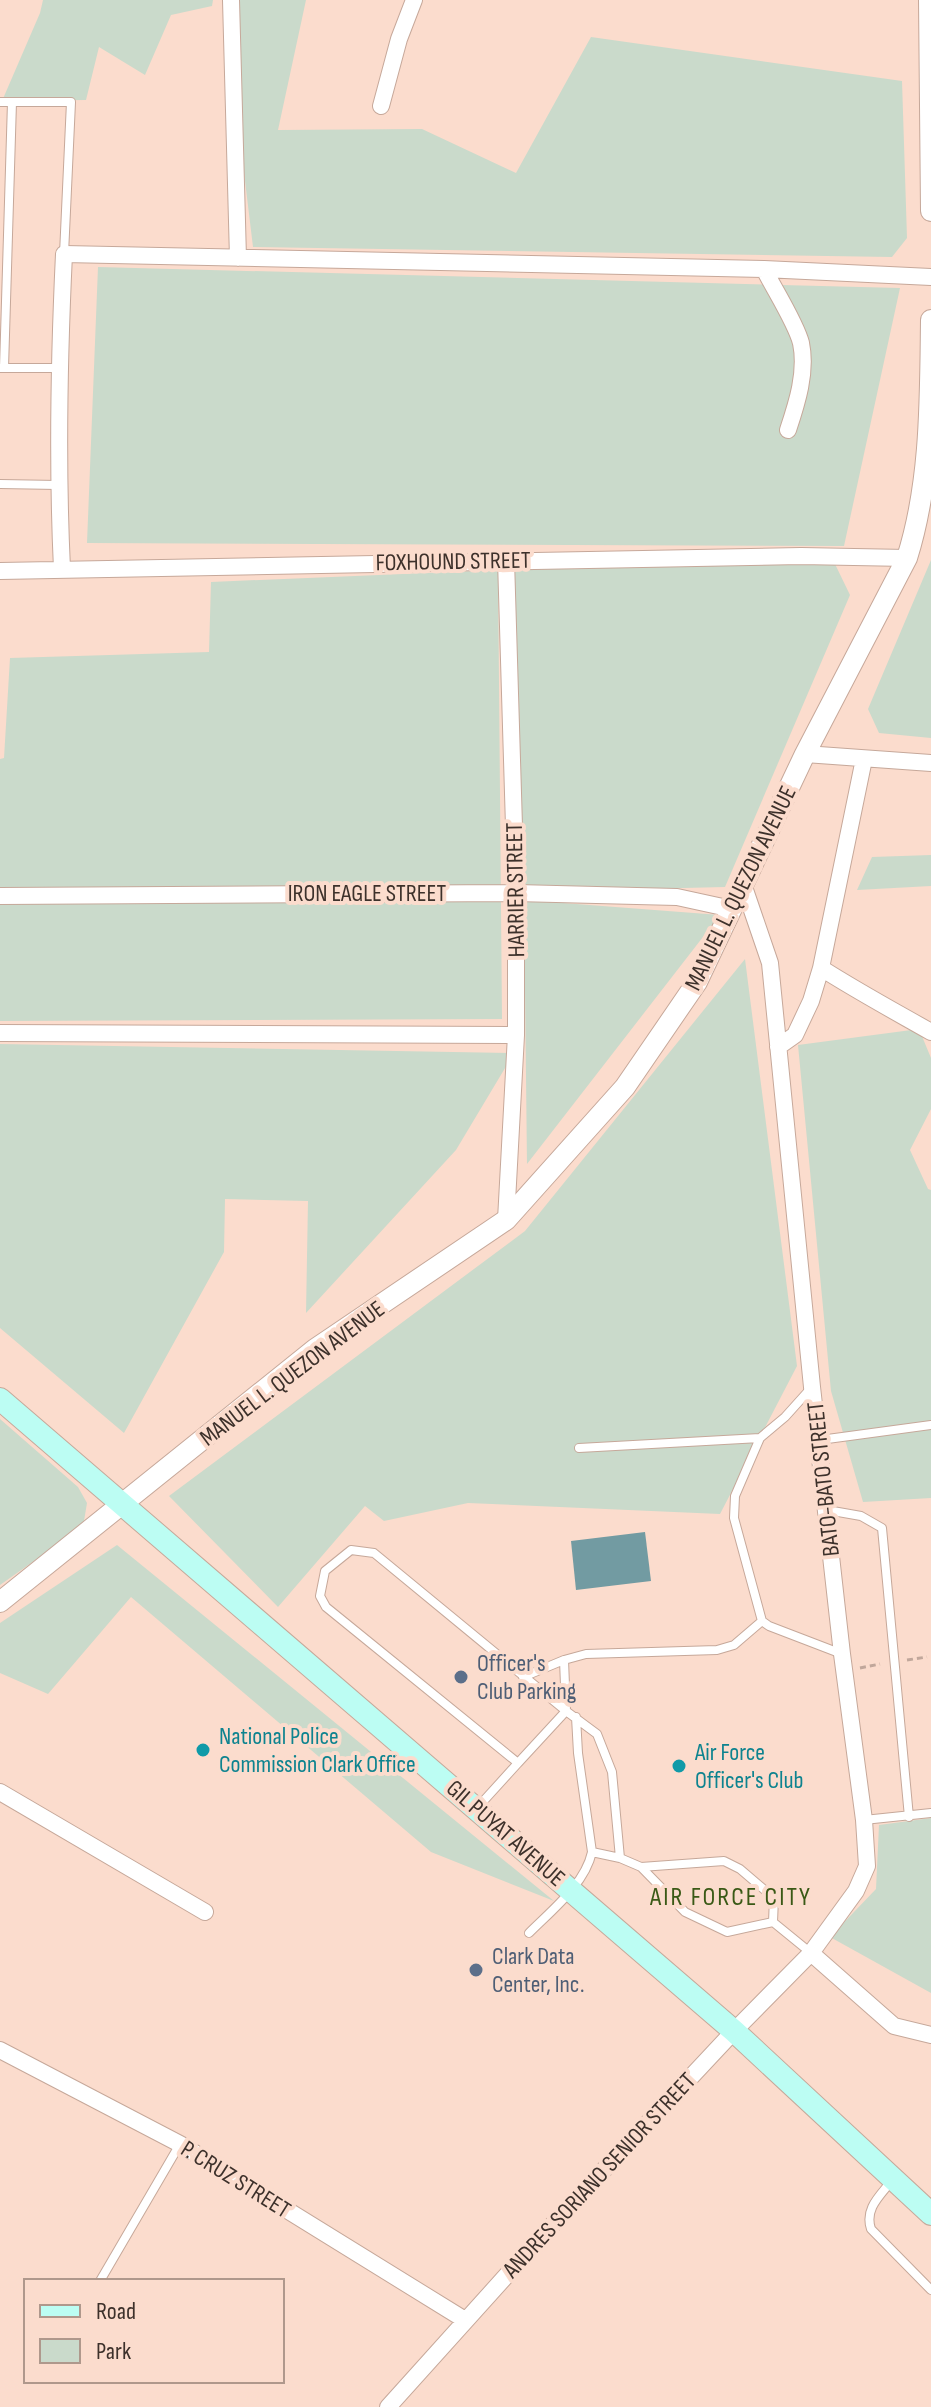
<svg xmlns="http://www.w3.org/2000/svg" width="931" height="2407" viewBox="0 0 931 2407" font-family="'Sofia Sans Condensed',sans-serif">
  <rect width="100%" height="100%" fill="#fbdccd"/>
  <path fill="#cadacb" d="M43,0H213L212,6L171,15L145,75L99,47L86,100L2,101L40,13Z
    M229,0H306L278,130L422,129L516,173L591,37L902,81L907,238L892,257L253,247L238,123Z
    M98,267L900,288L844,546L87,543Z
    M508,553L835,564L850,595L725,887L516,892Z
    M931,560V738L879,733L868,709Z
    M498,570L502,1019L0,1021V759L4,758L10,658L209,652L211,582Z
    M931,855V886L857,890L872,857Z
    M524,900L720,915L527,1164Z
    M745,959L797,1366L720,1514L468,1503L384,1521L365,1506L278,1607L169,1496L525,1231Z
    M919,1029L931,1058V1109L910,1150L928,1189L931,1190V1498L863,1502L831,1391L798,1045Z
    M0,1044L514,1053L456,1150L306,1313L308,1201L225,1199L224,1252L124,1433L0,1328Z
    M0,1419L78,1487L87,1503L84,1521L78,1530L0,1585Z
    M117,1545L554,1901L431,1852L131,1597L48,1694L0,1673V1623Z
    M931,1818V1993L830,1937L876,1889L879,1825Z"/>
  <path fill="#729ba2" d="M645,1532L651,1581L576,1590L571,1541Z"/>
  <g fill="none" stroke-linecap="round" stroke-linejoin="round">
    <g stroke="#c6a89a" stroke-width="10">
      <path id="service" d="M0,102H71L64,254
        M0,368H59
        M4,368L12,102
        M0,484L58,485
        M820,1440L931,1425
        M579,1448L760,1438
        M827,1510L861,1516L882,1528L909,1817
        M351,1550L374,1553L566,1711L518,1763L326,1607L320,1596L325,1571Z
        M762,1621L769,1626L842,1654
        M564,1660L566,1711L597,1734L612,1772L620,1858
        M523,1677L564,1660L586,1654L717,1650L734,1645L762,1621L734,1518L735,1496L760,1438L785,1417L812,1387
        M478,1807L518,1763
        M864,1820L931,1813
        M592,1852L620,1858L641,1867L724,1861L740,1869L774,1898L773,1922L811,1953
        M641,1867L685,1912L727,1932L773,1922
        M529,1933C552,1910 585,1884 592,1852L578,1753L576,1717
        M893,2179C881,2195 864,2208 871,2229L931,2290
        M100,2281L180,2144"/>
    </g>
    <g stroke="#c6a89a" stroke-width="18">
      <path id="minor" d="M231,0L238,258
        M381,106L399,39L414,0
        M764,269C774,289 796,323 801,343C807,372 797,403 788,430
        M506,560L516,893V1035L506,1220
        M62,569C57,464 59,359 64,254L764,269L931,277
        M0,571L801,556L907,558
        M805,754L931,763
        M864,759L821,968C857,991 894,1011 931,1032
        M0,896L516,893L677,897L732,909
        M0,1033L516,1035
        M778,1047L795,1035L811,1001L821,968
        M0,1792L205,1912
        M811,1953L894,2026L931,2035
        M0,2050L180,2144L465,2320
        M388,2407L542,2236L734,2031L811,1953L856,1891L867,1866L864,1820L842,1654L812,1387L770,963L743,884"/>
    </g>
    <g stroke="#c6a89a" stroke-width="22">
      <path id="tertiary" d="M929,0L931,211
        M0,1602L315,1349L506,1220L625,1087L697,982L805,754L907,558C931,482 930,400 931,320"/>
    </g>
    <g stroke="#c6a89a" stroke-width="24">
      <path id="secondary" d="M0,1399L734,2031L931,2214"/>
    </g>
    <path stroke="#c0a79b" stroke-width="3" stroke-dasharray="6 4" stroke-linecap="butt" d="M907,1660L927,1657
      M860,1668L880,1664"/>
    <use href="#service" stroke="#fff" stroke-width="8"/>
    <use href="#minor" stroke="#fff" stroke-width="16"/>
    <use href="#tertiary" stroke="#fff" stroke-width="20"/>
    <use href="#secondary" stroke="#bcfdf3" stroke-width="22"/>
  </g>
  <g fill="#5c6f8a" stroke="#fbdccd" stroke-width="3">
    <circle cx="461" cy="1677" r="8"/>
    <circle cx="476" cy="1970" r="8"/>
  </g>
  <g fill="#0f9aa8" stroke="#fbdccd" stroke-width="3">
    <circle cx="203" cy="1750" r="8"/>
    <circle cx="679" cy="1766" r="8"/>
  </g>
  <g text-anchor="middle" stroke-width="8" stroke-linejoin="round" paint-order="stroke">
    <g font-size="24" fill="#3d312b" stroke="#fbdccd">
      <text transform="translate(453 561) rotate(-1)" y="8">FOXHOUND STREET</text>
      <text transform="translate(740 888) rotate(-64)" y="8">MANUEL L. QUEZON AVENUE</text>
      <text transform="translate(515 890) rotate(-91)" y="8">HARRIER STREET</text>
      <text x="367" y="901">IRON EAGLE STREET</text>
      <text transform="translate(292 1373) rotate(-37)" y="8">MANUEL L. QUEZON AVENUE</text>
      <text transform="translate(823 1479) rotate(-96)" y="8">BATO-BATO STREET</text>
      <text transform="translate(506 1833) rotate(41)" y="8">GIL PUYAT AVENUE</text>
      <text transform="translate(599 2175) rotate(-47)" y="8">ANDRES SORIANO SENIOR STREET</text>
      <text transform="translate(236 2179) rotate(32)" y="8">P. CRUZ STREET</text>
    </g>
    <g font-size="24" fill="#4e5e75" stroke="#fbdccd" text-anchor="start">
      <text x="477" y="1671">Officer's<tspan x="477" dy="28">Club Parking</tspan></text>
      <text x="492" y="1964">Clark Data<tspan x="492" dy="28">Center, Inc.</tspan></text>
    </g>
    <g font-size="24" fill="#0d838f" stroke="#fbdccd" text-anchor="start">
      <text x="219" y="1744">National Police<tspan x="219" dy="28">Commission Clark Office</tspan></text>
      <text x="695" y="1760">Air Force<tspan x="695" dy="28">Officer's Club</tspan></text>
    </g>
    <g font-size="26" letter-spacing="2" fill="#3a5916" stroke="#fbdccd">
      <text x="731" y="1905">AIR FORCE CITY</text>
    </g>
  </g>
  <rect x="24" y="2279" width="260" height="104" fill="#fbdccd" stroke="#af988c" stroke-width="2"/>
  <rect x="40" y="2305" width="40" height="12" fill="#bcfdf3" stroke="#af988c" stroke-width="2"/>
  <text x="96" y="2319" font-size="24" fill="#3d312b">Road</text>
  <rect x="40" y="2339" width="40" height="24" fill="#cadacb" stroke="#af988c" stroke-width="2"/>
  <text x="96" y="2359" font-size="24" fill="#3d312b">Park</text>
</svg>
